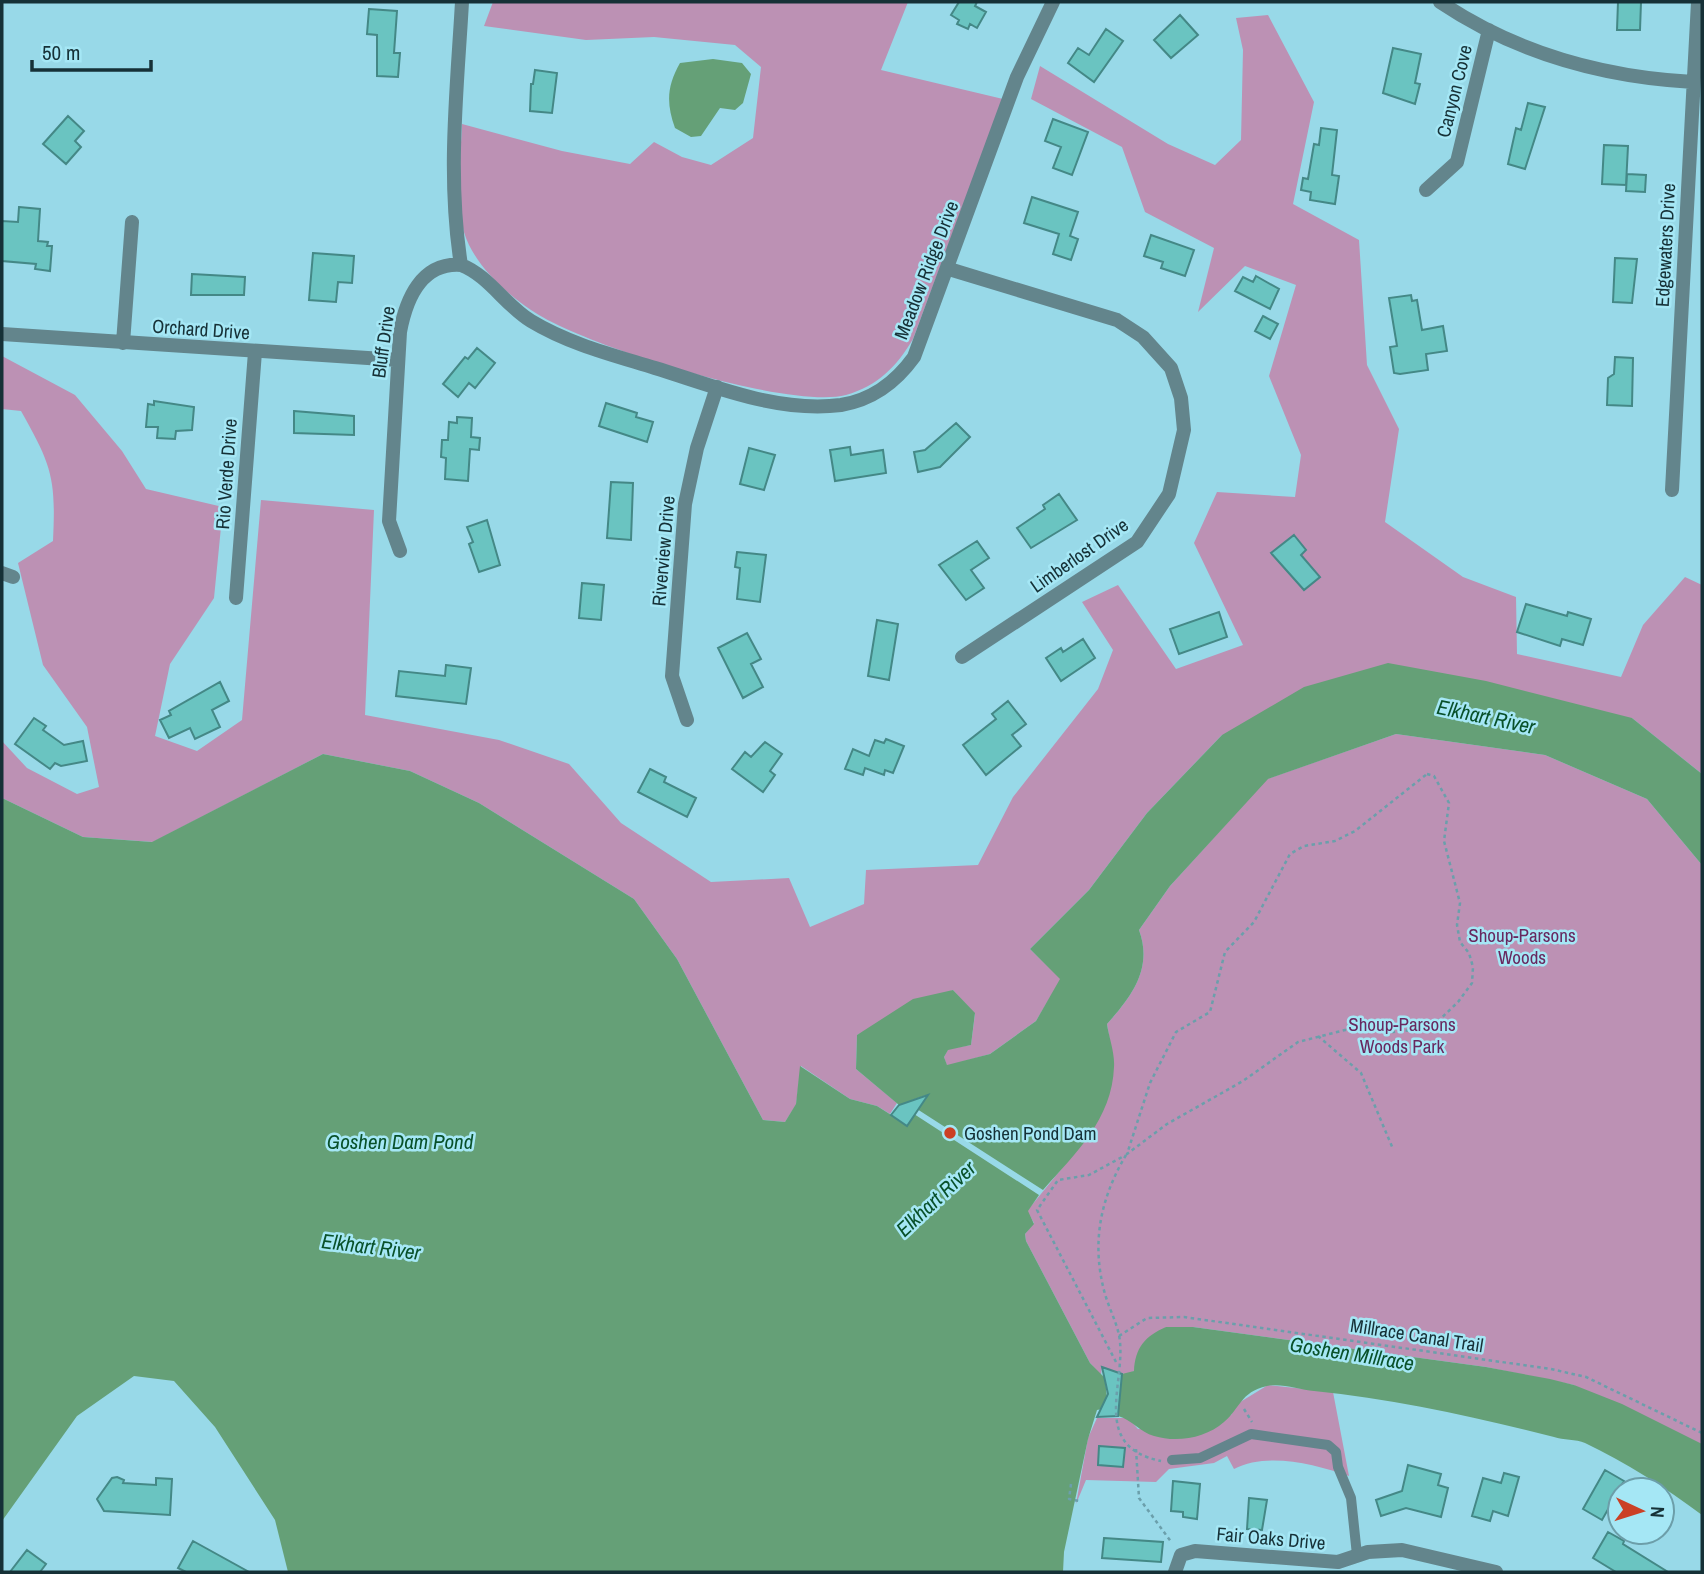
<svg xmlns="http://www.w3.org/2000/svg" width="1704" height="1574" viewBox="0 0 1704 1574" font-family="'Archivo Narrow',sans-serif">
  <rect width="100%" height="100%" fill="#98d9e8"/>
  <path fill="#bc91b4" d="M493,2H908L881,70L1003,99L913,339C897,366 878,386 846,395C788,410 581,345 531,310C507,294 482,271 469,245C452,210 461,161 462,124L562,151L630,164L654,142L682,157L711,165L753,138L761,67L735,45L654,37L586,40L484,26Z
    M1268,15L1314,102L1293,204L1359,240L1367,365L1399,429L1385,522L1463,577L1516,597L1517,654L1621,677L1643,625L1685,577L1702,585V774L1632,718L1222,735L1147,813L1089,890L1030,949L1061,979L1036,1021L990,1054L947,1066L944,1057L948,1049L971,1045L975,1014L953,990L857,1035L856,1069L897,1103L890,1114L877,1106L850,1099L801,1066L796,1105L785,1122L763,1120L677,959L634,899L479,803L410,771L323,754L153,842L83,837L2,798V741L27,768L77,794L99,787L87,727L43,665L18,563L53,541C56,478 52,466 21,411L2,409V356L75,395L122,451L146,489L223,507L214,598L170,664L155,736L197,751L242,720L261,500L374,510L365,715L499,740L569,764L621,823L711,882L789,878L810,927L864,904L866,870L978,865L1013,797L1098,689L1113,650L1082,602L1118,585L1176,669L1243,645L1194,543L1217,492L1295,497L1301,455L1269,376L1296,285L1245,266L1198,312L1214,248L1145,212L1122,147L1031,99L1040,66L1168,144L1215,165L1241,140L1243,50L1236,18Z
    M1396,734L1545,755L1647,799L1702,865V1480L1574,1385L1486,1367L1193,1327H1166L1134,1371L1127,1375L1102,1367L1101,1375L1090,1363L1026,1241L1025,1234L1034,1223L1027,1211L1063,1167L1114,1065L1107,1024C1132,996 1153,968 1139,930L1170,886L1267,779Z
    M1268,1385L1333,1392L1349,1476C1314,1464 1267,1452 1234,1469L1227,1456L1214,1463L1169,1469L1156,1482L1086,1480L1076,1504L1088,1438L1097,1418H1128L1138,1429L1231,1415L1237,1404Z"/>
  <path fill="#65a077" d="M713,59L742,63L751,74L743,103L735,110L720,108L701,136L691,137L675,128C666,103 667,86 680,63Z
    M1388,663L1486,681L1632,718L1702,774V865L1647,799L1545,755L1396,734L1268,779L1170,886L1139,930C1153,968 1132,996 1107,1024C1109,1038 1115,1053 1114,1067C1112,1119 1076,1153 1043,1190L917,1109L926,1095L899,1105L856,1069L857,1035L913,999L953,990L975,1013L971,1045L948,1050L944,1057L947,1065L990,1054L1036,1021L1060,979L1030,949L1089,890L1147,813L1222,735L1304,687Z
    M323,754L410,771L479,803L634,899L677,959L763,1120L785,1122L796,1104L800,1066L850,1099L877,1106L907,1125L914,1114L1039,1195L1028,1211L1034,1224L1025,1234L1026,1241L1090,1363L1105,1378L1107,1398L1102,1409L1097,1410L1088,1439L1064,1552L1063,1572H288L275,1520L215,1427L174,1381L134,1376L77,1416L2,1521V798L83,837L152,842Z
    M1166,1327H1193L1486,1367L1550,1379L1574,1385L1622,1404L1702,1444V1515C1666,1488 1625,1462 1585,1443C1576,1439 1563,1440 1554,1437C1475,1417 1395,1399 1314,1391C1300,1390 1282,1383 1267,1386C1240,1392 1240,1409 1224,1422C1206,1438 1177,1443 1154,1436C1140,1432 1132,1420 1118,1416L1122,1374L1134,1371C1135,1348 1145,1336 1166,1327Z"/>
  <path fill="#6ac4c1" stroke="#448886" stroke-width="2" d="M959,2H977L975,6L986,12L977,28L970,24L968,29L957,24L959,20L951,15Z
    M1618,2H1641L1640,30H1617Z
    M369,9L397,11L394,53H400L398,77L377,76V35L367,34Z
    M1180,15L1198,35L1171,58L1154,40Z
    M1106,29L1123,41L1094,82L1068,63L1078,48L1089,55Z
    M1393,48L1421,54L1415,83L1420,84L1415,104L1383,93Z
    M535,70L557,73L552,113L530,111L531,84H533Z
    M1528,103L1545,107L1525,169L1508,164L1516,128L1521,130Z
    M68,116L84,131L75,141L81,147L66,164L43,144Z
    M1053,119L1088,132L1072,175L1053,168L1061,147L1045,141Z
    M1321,128L1337,130L1332,175L1339,176L1335,204L1310,200L1311,192L1301,190L1303,178L1308,179L1314,144L1319,145Z
    M1604,145L1628,146L1626,185L1602,184Z
    M1627,174L1646,175L1645,192L1626,191Z
    M1032,197L1078,212L1070,236L1078,239L1071,260L1053,254L1059,234L1024,223Z
    M19,207L40,209L38,241L48,242L47,246H52L50,271L35,269L36,264L2,261V221L18,222Z
    M1151,235L1194,250L1185,276L1161,268L1163,262L1144,256Z
    M313,253L354,256L352,283L338,282L336,302L309,300Z
    M1615,258L1637,259L1632,303L1613,302Z
    M192,274L245,277L244,295H191Z
    M1256,276L1279,289L1270,309L1235,291L1243,277L1253,282Z
    M1411,295L1412,301L1417,300L1422,330L1443,326L1447,351L1426,354L1428,370L1400,374L1394,373L1390,347L1397,346L1389,298Z
    M1263,316L1278,324L1270,339L1255,331Z
    M477,348L495,363L475,388L469,383L458,397L443,384L465,357L468,359Z
    M1615,357L1633,358L1632,406L1607,405L1608,378L1614,374Z
    M154,401L194,407L192,430L176,431L175,439L157,438L158,427H146L148,404L154,405Z
    M606,403L637,413L636,417L653,422L647,442L599,426Z
    M294,411L354,416V435L294,433Z
    M457,417L472,418L471,437L480,438L479,450L470,449L468,481L445,479L446,458L441,457L442,440H448L449,422L457,423Z
    M956,423L970,437L940,467L918,472L914,452L925,450Z
    M850,447L851,455L883,450L886,473L835,481L830,450Z
    M749,448L775,455L764,490L740,484Z
    M611,482L633,483L631,540L607,538Z
    M1059,494L1077,520L1031,548L1017,528L1045,509L1043,505Z
    M487,520L500,565L479,572L469,544L473,542L467,527Z
    M1294,535L1306,550L1301,555L1320,577L1304,590L1271,553Z
    M977,541L989,558L971,570L984,588L966,600L939,565Z
    M737,552L766,555L760,602L737,599L740,568L735,567Z
    M582,583L604,585L601,620L579,618Z
    M1526,604L1567,616L1568,612L1591,619L1583,645L1562,639L1560,646L1517,632Z
    M1219,612L1227,637L1179,654L1170,629Z
    M877,620L898,624L889,680L868,676Z
    M747,633L761,659L751,664L763,687L743,698L718,648Z
    M1083,639L1095,658L1061,681L1046,658L1061,648L1063,652Z
    M446,665L471,668L466,704L396,696L399,671L445,676Z
    M220,682L229,701L212,710L220,727L195,739L190,728L169,738L160,720L171,715L169,711Z
    M1008,701L1026,724L1012,735L1021,746L986,775L963,745L996,719L992,714Z
    M34,718L46,726L43,730L64,745L83,741L87,761L61,766L55,763L50,769L15,744Z
    M886,739L904,746L893,773L885,770L884,775L865,768L863,775L845,769L853,749L869,756L875,740L884,743Z
    M765,742L782,754L770,771L775,775L763,792L732,769L745,752L751,757Z
    M650,769L666,777L664,782L696,798L687,817L638,792Z
    M928,1095L907,1126L891,1115L899,1105Z
    M1102,1367L1122,1374L1118,1416L1097,1417L1108,1394Z
    M1099,1446L1125,1448L1123,1467L1098,1465Z
    M1408,1465L1441,1474L1438,1485L1448,1488L1441,1517L1406,1508L1381,1516L1376,1500L1402,1491Z
    M1605,1470L1624,1481L1602,1520L1583,1509Z
    M1504,1473L1519,1477L1508,1516L1493,1511L1490,1521L1472,1516L1483,1478L1501,1483Z
    M117,1477L124,1480L123,1483L156,1485V1478L172,1479L170,1515L104,1511L97,1499L112,1478Z
    M1173,1481L1200,1484L1197,1519L1183,1517V1512L1171,1511Z
    M1249,1498L1267,1500L1262,1530L1247,1529Z
    M1608,1532L1624,1541L1623,1544L1668,1572H1616L1593,1558Z
    M1104,1538L1163,1542L1161,1562L1102,1558Z
    M193,1541L249,1572H186L178,1568Z
    M27,1550L46,1564L40,1572H10Z"/>
  <g fill="none" stroke-linecap="round" stroke-linejoin="round">
    <path stroke="#6b9fab" stroke-width="2.5" stroke-dasharray="3.5 3.5" stroke-linecap="butt" d="M1427,774L1434,776L1449,803L1444,841L1460,903L1457,925L1460,942L1469,953L1473,967L1472,983L1458,1002L1431,1028L1393,1032L1345,1030L1298,1042L1243,1081L1167,1124L1127,1154L1150,1083L1176,1032L1210,1012L1225,952L1254,922L1290,854L1304,846L1335,841L1355,831Z
      M1318,1036L1361,1073L1393,1149
      M1126,1155C1100,1199 1091,1244 1105,1294C1109,1308 1116,1321 1119,1335C1128,1381 1088,1446 1161,1461
      M1119,1336L1147,1318L1184,1317L1551,1369L1586,1377L1702,1433
      M1116,1362L1037,1210L1058,1180L1089,1175L1124,1156
      M1244,1409L1252,1422
      M1136,1449L1139,1498L1172,1543
      M1071,1484L1069,1499L1079,1501"/>
    <path stroke="#63858c" stroke-width="10" d="M1172,1460L1200,1458L1251,1434L1328,1445L1336,1452L1338,1467L1351,1498L1357,1555"/>
    <path stroke="#63858c" stroke-width="14" d="M1440,2C1516,53 1602,77 1693,82
      M1426,190L1457,162L1489,30
      M461,265C488,275 506,306 531,321C569,344 613,355 655,368C714,386 777,413 841,405C872,400 896,382 914,357L1017,77L1053,2
      M949,269L1117,320L1143,337L1171,368L1181,398L1184,430L1169,494L1137,542L962,657
      M2,334L398,360
      M123,343L132,222
      M1672,490L1698,2
      M400,551L389,521L400,332C406,300 421,262 461,265C447,177 457,90 462,2
      M2,573L13,577
      M236,598L255,352
      M687,720L672,676L685,504L697,448L717,387
      M1175,1572L1181,1555L1195,1551L1338,1562L1368,1552L1402,1550L1496,1572"/>
  </g>
  <circle fill="#cb4025" stroke="#a5e7f5" stroke-width="2.5" cx="950" cy="1133" r="7"/>
  <g text-anchor="middle" stroke-width="5" stroke-linejoin="round" paint-order="stroke">
    <g font-size="19" fill="#163137" stroke="#a5e7f5">
      <text transform="translate(1454 91) rotate(-76)" y="7">Canyon Cove</text>
      <text transform="translate(1665 245) rotate(-87)" y="7">Edgewaters Drive</text>
      <text transform="translate(926 270) rotate(-69)" y="7">Meadow Ridge Drive</text>
      <text transform="translate(201 329) rotate(4)" y="7">Orchard Drive</text>
      <text transform="translate(383 342) rotate(-82)" y="7">Bluff Drive</text>
      <text transform="translate(226 474) rotate(-86)" y="7">Rio Verde Drive</text>
      <text transform="translate(663 551) rotate(-85)" y="7">Riverview Drive</text>
      <text transform="translate(1079 555) rotate(-35)" y="7">Limberlost Drive</text>
      <text transform="translate(1417 1335) rotate(9)" y="7">Millrace Canal Trail</text>
      <text transform="translate(1271 1538) rotate(5)" y="7">Fair Oaks Drive</text>
    </g>
    <g font-size="19" fill="#68285f" stroke="#a5e7f5">
      <text x="1522" y="942">Shoup-Parsons<tspan x="1522" dy="22">Woods</tspan></text>
      <text x="1402" y="1031">Shoup-Parsons<tspan x="1402" dy="22">Woods Park</tspan></text>
    </g>
    <g font-size="19" fill="#163137" stroke="#a5e7f5" text-anchor="start">
      <text x="964" y="1140">Goshen Pond Dam</text>
    </g>
    <g font-size="21" font-style="italic" fill="#09512a" stroke="#a5e7f5">
      <text transform="translate(1486 717) rotate(12)" y="7">Elkhart River</text>
      <text x="400" y="1149">Goshen Dam Pond</text>
      <text transform="translate(936 1199) rotate(-43)" y="7">Elkhart River</text>
      <text transform="translate(371 1247) rotate(7)" y="7">Elkhart River</text>
      <text transform="translate(1352 1354) rotate(9)" y="7">Goshen Millrace</text>
    </g>
  </g>
  <rect width="1704" height="1574" fill="none" stroke="#163137" stroke-width="7"/>
  <g transform="translate(1641 1511) rotate(94)"><circle r="33" fill="#a5e7f5" stroke="#6c9ea9" stroke-width="2"/>
  <path d="M0-5L12 26L0 18L-12 26Z" fill="#cb4025"/>
  <text y="-10" font-size="19" font-weight="bold" text-anchor="middle" fill="#163137">N</text>
  </g>
  <path d="M32 60v10h119v-10" fill="none" stroke="#163137" stroke-width="3.5"/>
  <text x="42" y="60" font-size="21" fill="#163137" stroke="#a5e7f5" stroke-width="5" paint-order="stroke">50 m</text>
</svg>
